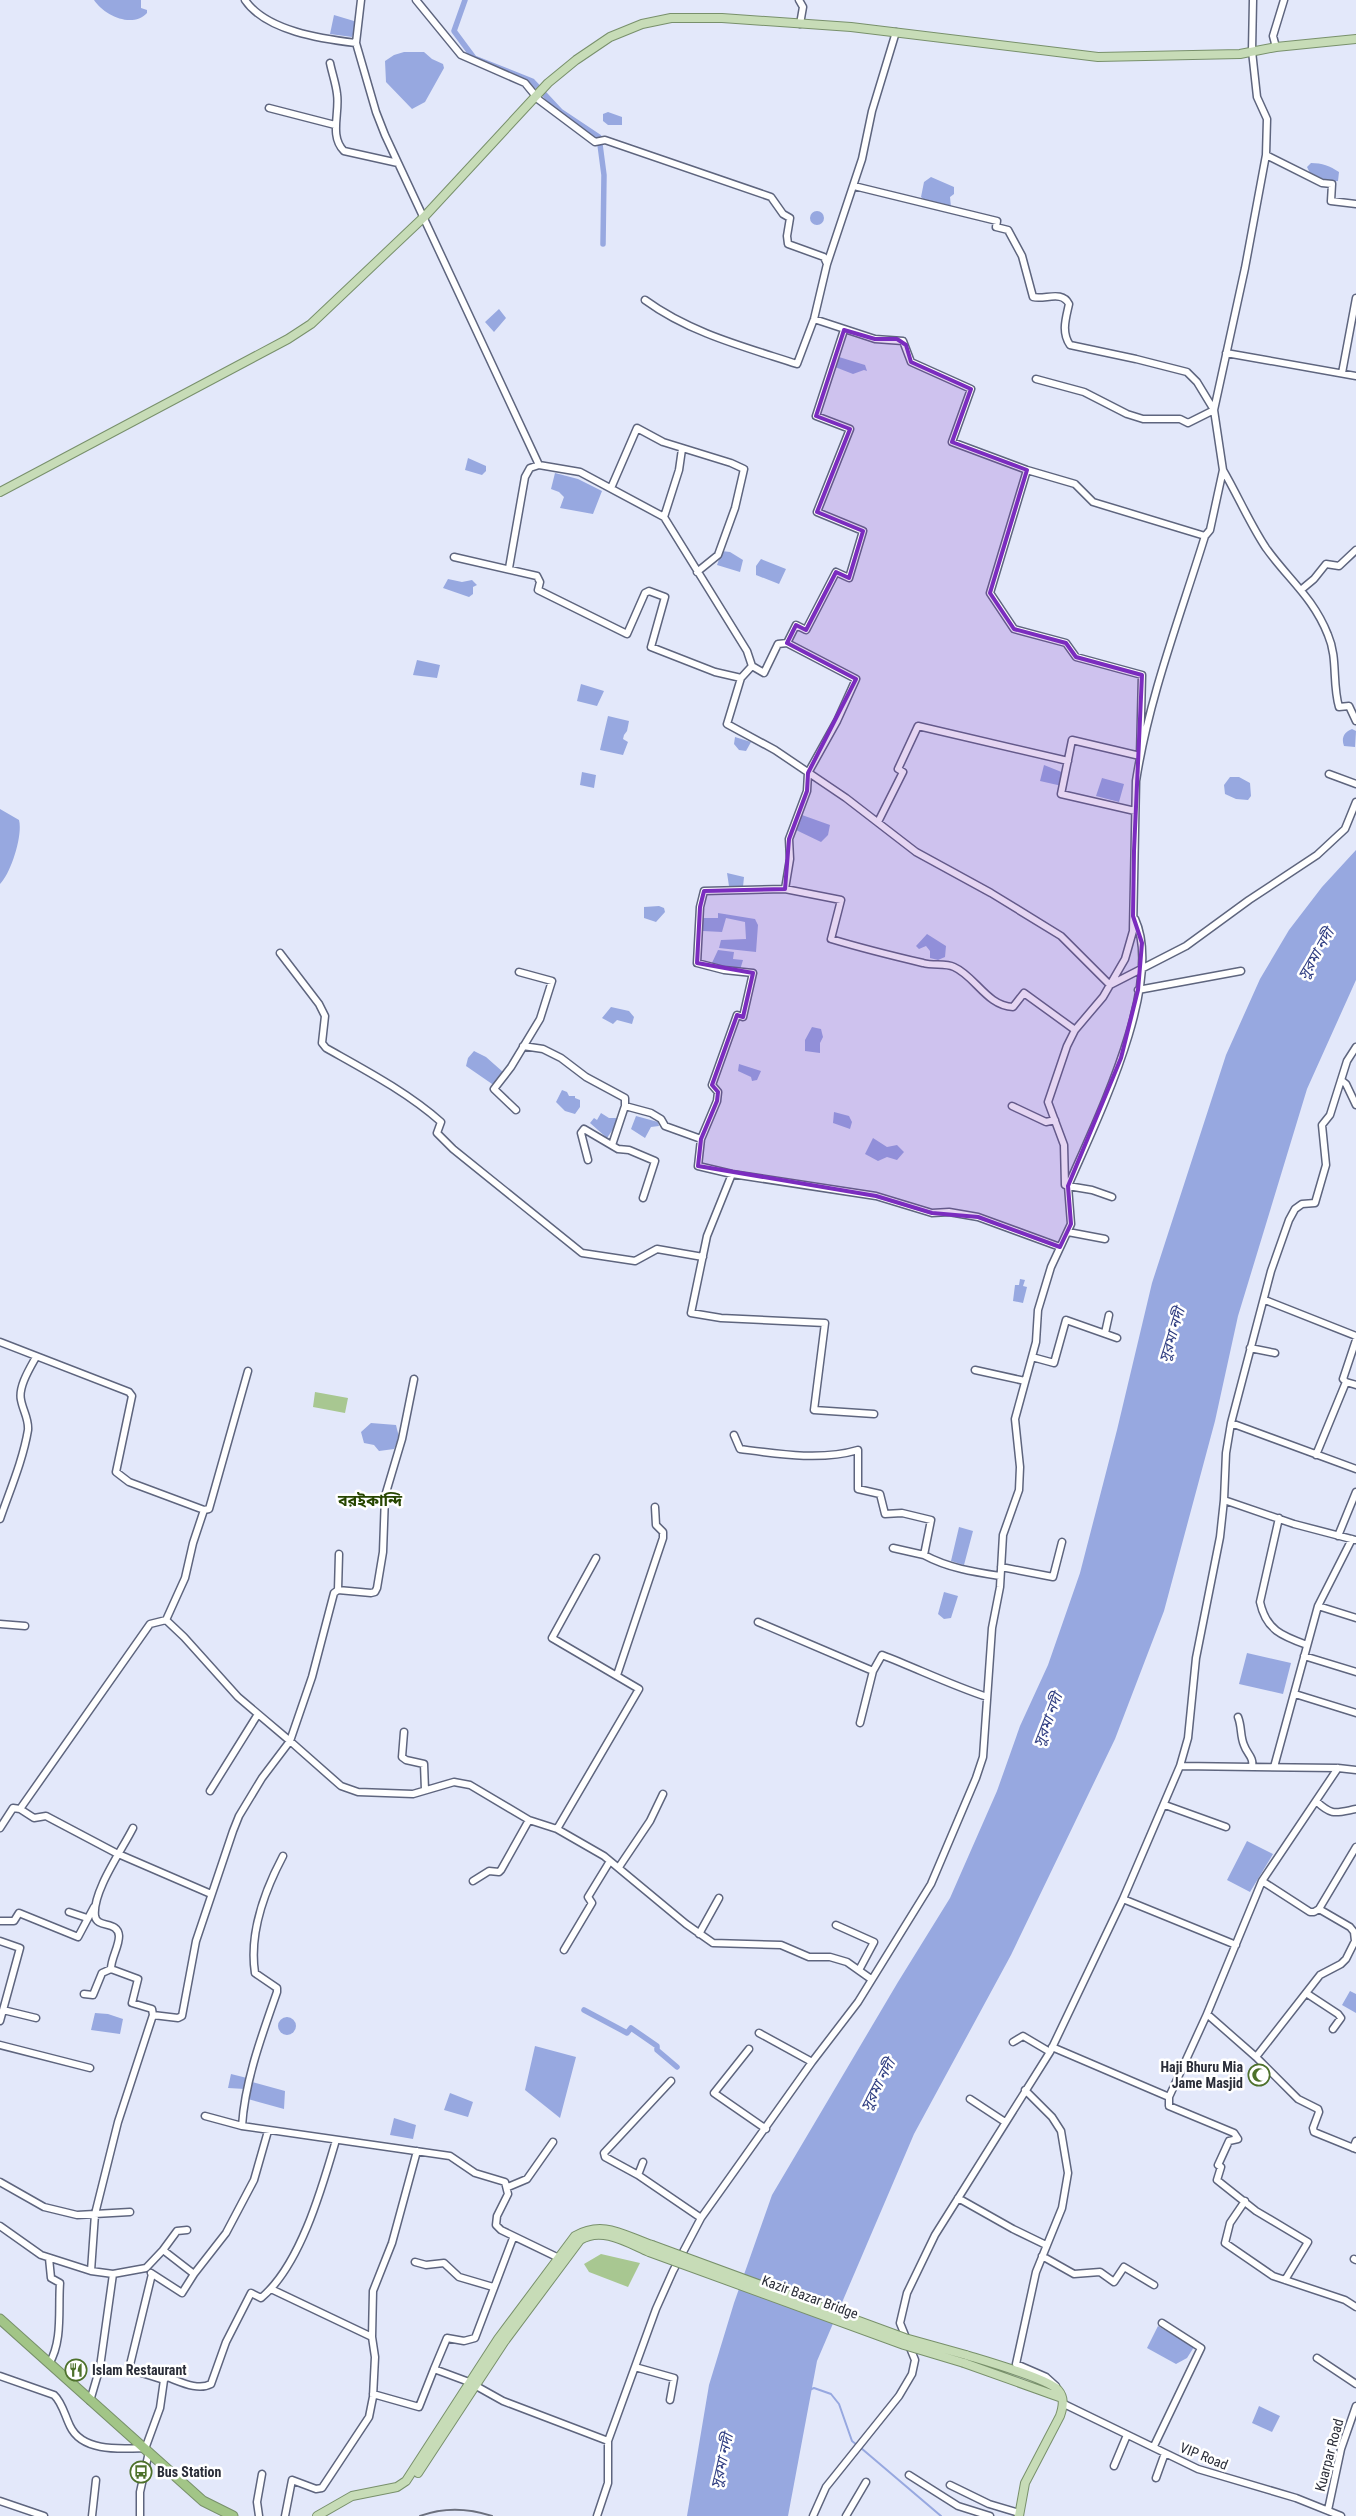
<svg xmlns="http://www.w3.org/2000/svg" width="1356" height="2516" viewBox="0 0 1356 2516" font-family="'Roboto Condensed','Noto Sans Bengali',sans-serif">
  <rect width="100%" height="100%" fill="#e3e8fa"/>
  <path fill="#a8c791" d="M315,1392L348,1398L345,1413L313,1407Z
    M601,2254L640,2263L628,2287L589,2272L584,2264Z"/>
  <path fill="#97a8e0" d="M94,0H141V8L147,10V13C132,29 104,15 94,0Z
    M334,15L354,21L355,29L352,37L330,34Z
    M404,52H424L432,59L443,64L444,68L425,102L412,109L386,82L385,61L394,55Z
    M608,112L622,117V125H608L603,121V114Z
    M1311,163C1322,163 1330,166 1339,172L1338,181L1330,182L1310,173L1307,167Z
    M931,177L954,187V194L950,197L951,207L924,200L921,197L924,182Z
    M810 218a7 7 0 1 1 14 0a7 7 0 1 1-14 0Z
    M499,309L506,318L494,332L485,322Z
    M839,357L865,365L867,371L864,370L853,374L835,367Z
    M468,458L486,466V471L482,475L465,470Z
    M555,473L578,479L602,491L593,514L560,508L564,497L559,492L551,489Z
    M722,551L730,552L743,560L740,572L717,565Z
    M761,559L786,569L779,584L756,575V566Z
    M448,579L462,582L472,580L477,585L473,587V594L469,597L443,588Z
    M417,660L440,665L437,678L413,675Z
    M581,684L604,691L597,706L577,701Z
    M608,716L629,721L627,731L624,735L623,739L628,742L623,755L600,750Z
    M1352,729L1356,731L1355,747L1344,746C1341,738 1344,732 1352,729Z
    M735,737L751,742L746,751L739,750L734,744Z
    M1044,765L1064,773L1062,786L1040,781Z
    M582,772L596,775L594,788L580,785Z
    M1230,777H1239L1250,783L1251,796L1248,800L1236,799L1225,794L1224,785Z
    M1102,778L1124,784L1119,802L1096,796Z
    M0,809L19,820C23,835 11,873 0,884Z
    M802,815L830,825L828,835L821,842L796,830Z
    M1356,850V980L1307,1089L1266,1224L1238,1316L1215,1421L1164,1611L1115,1739L1011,1955L914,2134L817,2361L788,2516H687L709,2385L734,2303L772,2195L898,1982L950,1898L997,1791L1020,1726L1048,1665L1080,1573L1117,1430L1152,1283L1226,1055L1260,979L1289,930L1322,887Z
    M727,873L744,877L743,887L729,886Z
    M659,906L664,908L665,912L656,922L644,918V907Z
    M718,913L755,919L758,925L756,952L719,948L721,940L746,939L745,922L726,918L722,932L703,931V918H718Z
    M927,934L946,946L945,957L938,960L930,958V951L926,946L919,949L916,946Z
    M718,950L734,952L733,959L743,960L740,970L711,965Z
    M611,1007L629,1011L634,1017L632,1024L617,1020L613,1024L602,1018Z
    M812,1027L821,1029L823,1037L820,1043V1053L805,1051V1040Z
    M474,1051L486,1057L503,1072L495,1086L466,1066L468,1058Z
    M739,1064L761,1071L757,1080L752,1081L751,1077L738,1071Z
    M562,1090L567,1092L569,1096H575V1098L580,1100V1107L575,1114L565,1111L556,1102Z
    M834,1112L849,1116L852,1122L850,1129L833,1123Z
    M601,1113L609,1118H616L618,1122L607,1138L590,1123L594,1118L597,1120Z
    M636,1116L658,1122L659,1126L651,1127L645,1138L631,1129Z
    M873,1138L887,1147L897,1145L904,1152L897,1160L887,1157L878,1161L865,1154Z
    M1020,1279L1025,1280L1023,1286L1027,1287L1023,1303L1013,1301L1015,1285H1019Z
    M371,1423L396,1425L399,1437L394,1449L379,1451L374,1445L364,1443L361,1432Z
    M959,1527L973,1531L964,1565L951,1561Z
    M944,1592L958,1596L951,1618L944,1619L938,1614Z
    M1247,1653L1291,1663L1283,1694L1239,1684Z
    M1247,1841L1273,1854L1250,1892L1227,1880Z
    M1350,1991L1356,1994V2013L1342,2005Z
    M95,2013L108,2014L123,2019L120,2034L91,2030Z
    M278 2026a9 9 0 1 1 18 0a9 9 0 1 1-18 0Z
    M535,2046L576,2057L560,2118L525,2090Z
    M231,2074L247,2078L245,2089L228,2088Z
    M252,2082L285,2091L284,2109L248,2099Z
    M450,2093L473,2102L468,2117L444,2110Z
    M394,2118L416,2125L413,2139L390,2135Z
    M1158,2326L1194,2347L1187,2358L1176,2364L1147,2348Z
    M1259,2406L1280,2416L1272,2432L1252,2423Z"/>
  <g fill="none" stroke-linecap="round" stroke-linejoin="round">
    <path stroke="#97a8e0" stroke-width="2" d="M809,2390L814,2388L831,2394L839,2404L852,2441L857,2445
      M861,2448L941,2516"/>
    <path stroke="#97a8e0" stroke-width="5.5" d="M465,0L454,31L474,58L532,81L560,111L599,137L604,175L603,244
      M584,2010L627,2033L631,2028L657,2046V2050L677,2067"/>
    <g stroke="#5e657e" stroke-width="9">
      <path id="minor" d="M245,0C266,31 322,39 356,43L376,112L385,135L539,465
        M416,0L461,55L525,83L539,100L595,142L605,140L771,197L783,214L790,218L787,236L788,244L824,257L827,264
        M799,0L803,7L800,24
        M356,43L361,0
        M1276,47L1273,36L1284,0
        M330,63C332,73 336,84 337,94C340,113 329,136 344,151L398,163
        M269,108L335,125
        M1266,155L1322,183L1332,184L1331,201L1356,204
        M854,186L997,221L996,227L1008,230L1022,256L1033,297C1045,300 1062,290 1069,304C1066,318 1061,332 1070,345L1136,359L1187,372L1197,382L1214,410L1188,423L1180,419H1143L1127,414L1084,392L1036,379
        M645,300C690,333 745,347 797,364L814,319L827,264L862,159L872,111L896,32
        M814,319L875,339L903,341L911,362L971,389L952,442L1027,470L1075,484L1093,502L1205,536
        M1226,353L1356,376
        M1342,373L1356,298
        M1027,470L990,593L1014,629L1066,643L1076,657L1142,675L1140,756L1072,740L1061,794L1135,811
        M1223,470C1238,496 1250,524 1266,548C1288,579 1313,597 1328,635C1338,658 1332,683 1339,707L1349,706L1356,721
        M611,488L637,428L663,442L731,463L744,469L735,508L718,555L697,572
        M664,517L679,470L682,449
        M454,557L537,576L540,582L538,590L627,634L645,593L649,591L665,597L651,647L715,672L741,678
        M509,568L525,477L530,468L539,465L580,472L664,517L747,651L752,666L741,678L727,724L775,750L846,798L916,852L991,893L1061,936L1110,985L1186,946L1249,900L1317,855L1345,829L1356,802
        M1302,589L1314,579L1326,564L1339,566L1356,550
        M752,666L764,673L778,644L787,643L796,625L806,630L836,572L849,578L863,531L817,512L850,429L816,416L844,330
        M1329,774L1356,784
        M878,822L903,772L898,769L918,726L1068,761
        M785,889L790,859L789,839L807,791L808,773L837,721L856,679L787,643
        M280,953L319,1004L325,1016L322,1043L326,1048C365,1070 407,1092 441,1122L437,1133L453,1149L582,1253L635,1261L657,1249L703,1257
        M1138,990L1241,971
        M523,1046L543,1049L561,1058L586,1077L625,1098V1106L651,1113L661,1119L665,1126L701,1139
        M1341,1080L1346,1084L1356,1105
        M1012,1106L1046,1122L1055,1120
        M516,1110L494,1089L511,1067L540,1019L552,981L519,972
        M612,1145L625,1106
        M588,1160L581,1133L584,1129L618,1149L629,1150L655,1161L643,1198
        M732,1174L707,1236L691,1313L721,1318L825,1323L814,1410L874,1414
        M1112,1197L1092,1190L1068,1186C1095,1123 1165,984 1135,919
        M1068,1232L1105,1239
        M1060,1247L978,1217L949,1212L932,1213L876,1196L732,1174L698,1166L701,1139L717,1101L718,1092L712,1085L737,1015L743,1017L753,973L724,970L697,963L700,907L704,891L785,889L841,900L831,939C861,948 893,956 923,963C933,966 945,963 954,967C975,976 987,1006 1013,1007L1024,993L1075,1030
        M1265,1300L1356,1336
        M1105,1333L1109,1315
        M0,1342L129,1392L132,1396L116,1472L129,1482L204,1510
        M1250,1348L1275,1353
        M1032,1357L1054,1363L1066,1320L1117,1338
        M975,1370L1025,1381
        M1346,1382L1343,1379L1356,1340
        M1231,1423L1356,1469
        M734,1435L740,1449C778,1454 821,1461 858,1450V1489L880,1494L885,1514L902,1513L931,1520L924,1555C948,1568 974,1572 1000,1576
        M1316,1455L1346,1382L1356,1385
        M1224,1500L1294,1524L1355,1540
        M1279,1518L1260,1602C1266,1630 1282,1636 1307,1645
        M0,1519C10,1490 23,1460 28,1430C29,1419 23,1411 21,1400C18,1387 30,1368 36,1357
        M1338,1536L1356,1492
        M893,1548L924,1555
        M1001,1567L1053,1577L1062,1542
        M338,1590L339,1554
        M1318,1606L1356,1618
        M166,1620L184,1637L238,1697L290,1741L312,1677L334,1593L338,1590L371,1593L375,1592L377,1588L383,1552L385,1496L402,1439L414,1379
        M166,1620L185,1578L193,1543L204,1510L209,1509L248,1371
        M758,1622L873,1671
        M0,1624L25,1626
        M1304,1656L1356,1672
        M617,1675L663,1538V1532L656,1525L655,1507
        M1295,1694L1356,1713
        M1238,1717C1242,1727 1240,1736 1244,1745C1247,1754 1254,1757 1252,1767
        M860,1723L873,1671L882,1655C918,1669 951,1685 987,1697
        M404,1732L402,1757L406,1760L424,1764L425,1790
        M1180,1766L1188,1738L1196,1658L1220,1537L1224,1500L1226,1453L1231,1423L1271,1271L1289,1220L1295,1209L1302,1204L1315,1203L1326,1165L1322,1125L1330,1115L1347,1061L1356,1047
        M1274,1767L1318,1606L1352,1539
        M210,1791L258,1714
        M1316,1801C1332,1816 1335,1813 1356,1809
        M1165,1805L1226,1827
        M20,1809L34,1818L46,1816L116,1853L211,1894
        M0,1828L13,1808L20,1809L150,1624L166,1620
        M133,1828C122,1850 92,1892 95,1916C97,1929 118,1920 119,1936C119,1947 111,1958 111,1969L138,1979L132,2003L152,2009L153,2015
        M557,1829L639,1689L552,1638L596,1558
        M283,1856C265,1890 249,1934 255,1973L277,1988V1992C262,2035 245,2080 242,2126L450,2156L475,2173L505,2182L508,2194L497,2216L496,2225L501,2230L563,2260
        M619,1867L650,1821L663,1794
        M473,1881L489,1871L499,1872L501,1870L529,1820
        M1262,1881L1310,1912H1314L1319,1909L1356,1847
        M1123,1899L1236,1945
        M69,1912L87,1918
        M0,1921H14L19,1913L78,1937L94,1907
        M836,1925L874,1942L859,1970
        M699,1934L719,1898
        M0,1941L20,1948L0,2021
        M564,1950L592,1903L588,1897L610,1861
        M1306,1993L1338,2014L1341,2018L1333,2029
        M84,1994L93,1995L102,1973L111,1969
        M3,2010L36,2018
        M1207,2014L1256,2057L1298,2099L1318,2109L1319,2112L1313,2128L1314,2132L1356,2149
        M759,2033L812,2062
        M1013,2042L1023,2036L1050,2052
        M0,2045L90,2068
        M1052,2047L1169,2097
        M749,2049L714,2093L766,2129
        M1256,2057L1320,1975L1341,1964L1346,1959L1355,1941L1354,1932L1350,1927L1319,1909
        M671,2081L604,2153L605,2157L638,2175L701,2218
        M1025,2090L1052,2117L1061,2131L1068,2173L1062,2208L1036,2272L1016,2364L1046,2377L1056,2386
        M970,2099L1005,2122
        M205,2116L242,2126
        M1353,2148L1356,2141
        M638,2175L643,2162
        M0,2182L44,2207L77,2215L130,2212
        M508,2187L527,2179L553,2142
        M958,2198L1013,2229L1046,2245
        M1245,2201L1230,2223L1225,2243L1273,2276L1345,2300L1356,2307
        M0,2226L41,2255L91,2271
        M513,2238L475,2338L464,2341L447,2338L434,2369L469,2382L503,2401L608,2441
        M163,2250L177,2231L187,2230
        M1042,2256L1074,2274L1100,2272L1114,2282L1124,2267L1154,2285
        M1354,2259L1356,2260
        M415,2262L426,2265L444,2263L459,2277L493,2287
        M151,2273L182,2293L194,2274
        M113,2274L146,2268L163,2250L194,2274L226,2233L254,2180L268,2131
        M152,2274L129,2369L164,2380
        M1285,2280L1308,2242L1256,2211L1217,2180L1221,2167L1218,2165L1229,2141L1238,2139L1234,2133L1169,2106V2097L1207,2014L1262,1881L1338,1768
        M271,2289L372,2337L373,2291L392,2243L417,2151
        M1317,2358L1356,2384
        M49,2364C63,2341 58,2309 60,2283L51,2278L49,2258
        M635,2367L674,2378L670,2400
        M0,2376L54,2395C62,2402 65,2416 70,2426C82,2452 120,2449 144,2448
        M373,2394L419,2407L434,2369
        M90,2401L100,2367L113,2274L91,2271L95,2214L118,2122L153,2015L178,2018L182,2016L196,1941L233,1831L239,1816L262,1778L290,1741L341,1786L358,1792L413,1794L454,1782L470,1785L529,1820L557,1829L604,1856L686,1924L713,1943L781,1945L809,1957H830L847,1962L871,1979
        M1064,2404L1198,2469L1296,2498L1341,2516
        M1154,2446L1201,2348L1162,2323
        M145,2449L160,2408L164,2380L167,2377C181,2382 198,2391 211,2384L226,2342L251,2293L261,2298C300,2266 322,2188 336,2140
        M1114,2466L1127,2435
        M909,2475L958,2506L990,2516
        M1156,2478L1165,2453
        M950,2485L989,2504L1019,2513
        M0,2501L44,2516
        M1328,2510L1341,2449L1356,2406
        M92,2516L96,2480
        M140,2516V2492L149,2452
        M259,2516L257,2502L262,2474
        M285,2516L292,2480L316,2489L322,2488L369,2417L373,2397L375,2357L372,2337
        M597,2516L608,2483V2441L656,2309L673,2271L701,2218L812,2062L858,2002L931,1884L976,1778L983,1757L992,1628L1000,1587L1003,1535L1019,1490L1020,1467L1015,1419L1036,1342L1038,1310L1051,1267L1071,1224L1068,1186L1065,1185L1064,1145L1048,1102L1067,1046L1075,1030L1103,997L1125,959L1133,931L1136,781C1149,697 1180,617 1205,536L1210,530L1223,470L1214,410L1245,268L1266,155L1267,119L1257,97L1252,51L1253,0
        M813,2516L826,2487L899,2396L912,2374L915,2360L900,2323L907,2293L935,2235L1050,2052L1123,1899L1180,1766L1338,1768L1356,1770
        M846,2516L866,2482"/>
    </g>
    <g stroke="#78906b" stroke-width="10">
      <path id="major" d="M0,492L288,339L311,324L424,217L548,83L576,60L610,37L642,24L671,18H722L851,27L1098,57L1240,54L1276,47L1356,39
        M966,2355C982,2360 1049,2379 1058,2390C1065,2398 1063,2407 1060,2416L1025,2483L1019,2516
        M964,2363L1062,2398
        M418,2473L504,2342L580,2240C602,2226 628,2243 649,2252
        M317,2516L352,2496L397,2487L406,2481L498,2339L575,2236C603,2220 623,2235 652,2245"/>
    </g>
    <g stroke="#78906b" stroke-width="11">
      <path id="highway" d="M0,2319L203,2501L233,2516"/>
    </g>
    <use href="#minor" stroke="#fff" stroke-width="6"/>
    <use href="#major" stroke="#c7dcb7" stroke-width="8"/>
    <use href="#highway" stroke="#a2c587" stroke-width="9"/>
    <path stroke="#6c707e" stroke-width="2" d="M420,2516C444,2507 468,2508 492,2516"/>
    <g stroke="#78906b" stroke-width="10" stroke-linecap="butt">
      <path id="major-bridge" d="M652,2245L905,2338L966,2355
        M649,2252L904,2345L964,2363"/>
    </g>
    <use href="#major-bridge" stroke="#c7dcb7" stroke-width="8"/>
  </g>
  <path fill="#7b2cbf" fill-opacity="0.2" stroke="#7b2cbf" stroke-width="4" stroke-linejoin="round" d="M844,330L875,339H897L906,345L911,362L971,389L952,442L1027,470L990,593L1014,629L1066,643L1076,657L1142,675L1134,851L1133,916L1142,943L1138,990L1121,1058L1068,1186L1071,1224L1060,1247L978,1217L932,1213L876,1196L698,1166L701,1139L717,1101L718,1092L712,1085L737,1015L743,1017L753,973L697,963L700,907L704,891L785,889L789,839L807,791L808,773L856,679L787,643L796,625L806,630L836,572L849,578L863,531L817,512L850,429L816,416Z"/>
  <defs>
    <g id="mosque-ring" transform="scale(1.125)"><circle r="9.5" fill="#fff" stroke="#4d712b" stroke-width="1.5"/><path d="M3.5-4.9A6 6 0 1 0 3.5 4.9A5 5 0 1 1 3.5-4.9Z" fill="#4d712b"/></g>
    <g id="restaurant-ring" transform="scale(1.125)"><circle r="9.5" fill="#fff" stroke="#4d712b" stroke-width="1.5"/><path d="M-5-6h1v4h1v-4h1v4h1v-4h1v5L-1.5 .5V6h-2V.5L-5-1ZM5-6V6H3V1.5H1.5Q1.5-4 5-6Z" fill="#4d712b"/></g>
    <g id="bus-ring" transform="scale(1.125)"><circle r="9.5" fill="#fff" stroke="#4d712b" stroke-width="1.5"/><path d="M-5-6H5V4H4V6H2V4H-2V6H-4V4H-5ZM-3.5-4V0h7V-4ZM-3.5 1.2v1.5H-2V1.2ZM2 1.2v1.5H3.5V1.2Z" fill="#4d712b"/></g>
  </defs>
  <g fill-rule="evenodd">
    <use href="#mosque-ring" x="1259" y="2075"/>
    <use href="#restaurant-ring" x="76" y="2370"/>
    <use href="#bus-ring" x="141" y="2472"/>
  </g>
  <g text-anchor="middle" stroke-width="5" stroke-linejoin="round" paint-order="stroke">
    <g font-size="14" font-weight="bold" fill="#2a2d38" stroke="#fff" text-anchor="start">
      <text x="1243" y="2072" text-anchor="end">Haji Bhuru Mia<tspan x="1243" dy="16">Jame Masjid</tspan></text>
      <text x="92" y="2375">Islam Restaurant</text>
      <text x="157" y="2477">Bus Station</text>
    </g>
    <g font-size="14" fill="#2a2d38" stroke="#fff">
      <text transform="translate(810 2297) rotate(20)" y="5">Kazir Bazar Bridge</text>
      <text transform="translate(1329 2455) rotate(-75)" y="5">Kuarpar Road</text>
      <text transform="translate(1204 2456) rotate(22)" y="5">VIP Road</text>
    </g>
    <g font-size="15" font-style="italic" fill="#303e82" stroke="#fff">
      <text transform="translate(1316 954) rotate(-60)" y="5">সুরমা নদী</text>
      <text transform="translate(1172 1335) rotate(-73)" y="5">সুরমা নদী</text>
      <text transform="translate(1048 1720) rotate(-69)" y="5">সুরমা নদী</text>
      <text transform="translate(878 2085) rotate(-62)" y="5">সুরমা নদী</text>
      <text transform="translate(722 2461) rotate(-77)" y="5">সুরমা নদী</text>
    </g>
    <g font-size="16" font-weight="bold" fill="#274600" stroke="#fff">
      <text x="370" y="1506">বরইকান্দি</text>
    </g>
  </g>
</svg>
